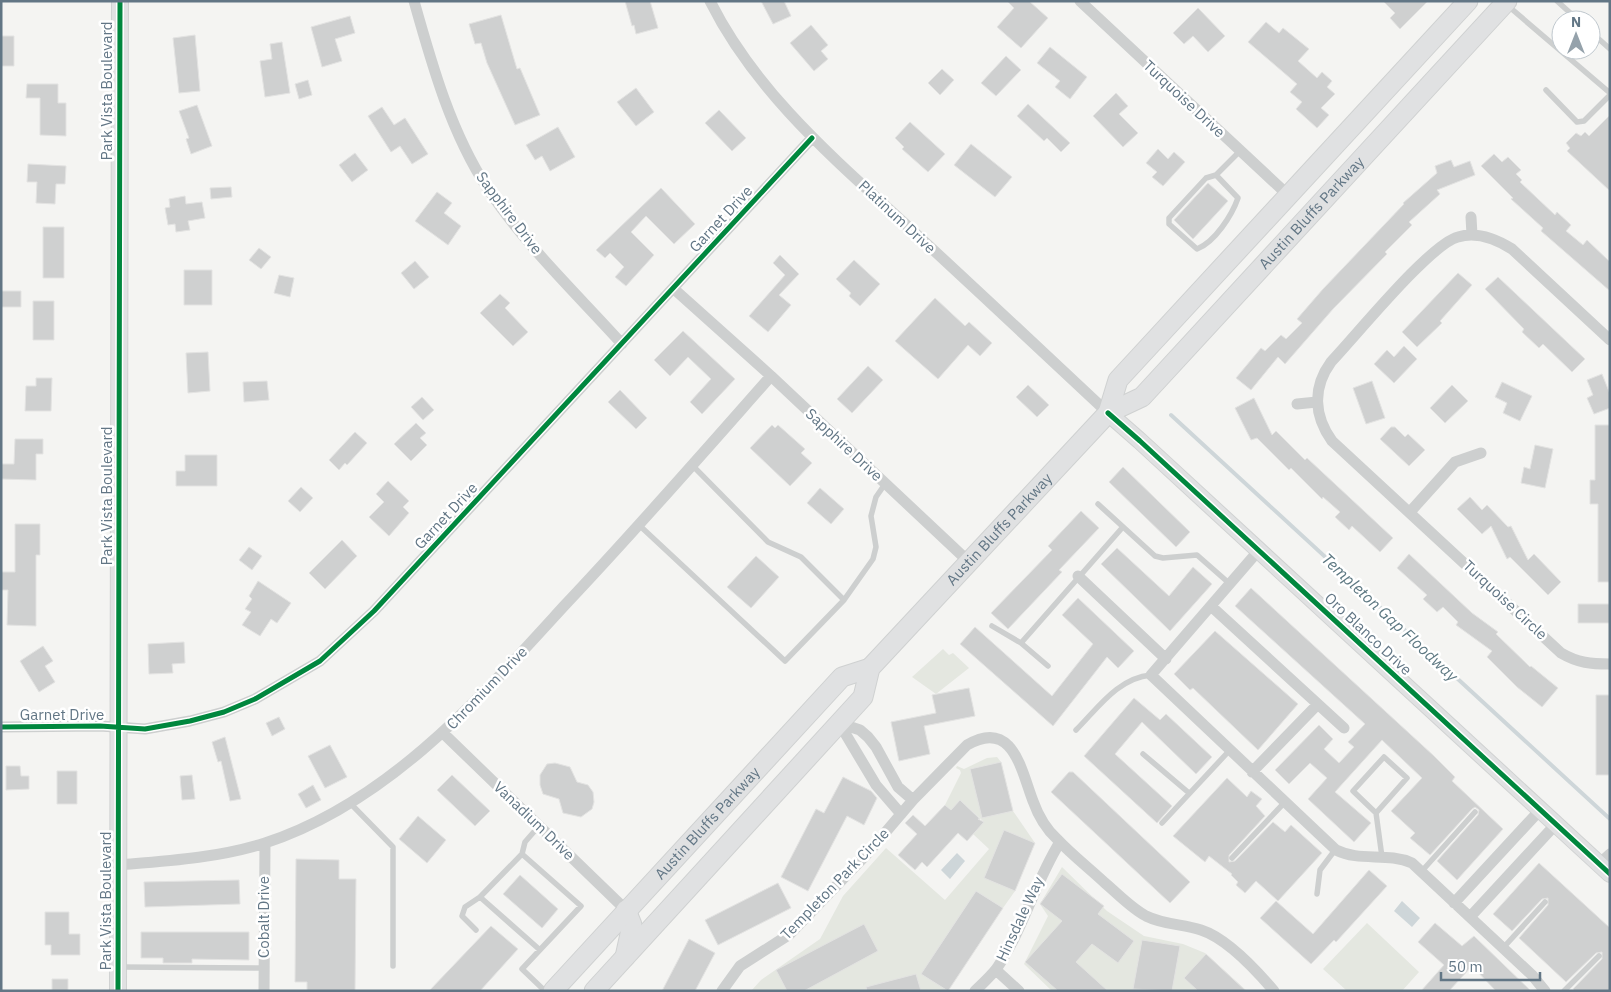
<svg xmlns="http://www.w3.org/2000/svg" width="1611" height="992" viewBox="0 0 1611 992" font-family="'IBM Plex Sans',sans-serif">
  <rect width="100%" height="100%" fill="#f4f4f2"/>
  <path fill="#e4e7e0" d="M943,649L949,655L953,653L969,668L936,694L912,677Z
    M997,757L1001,762L1013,811L1035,843L1015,891L1003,908L976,891L922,973L948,991H751L761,980L820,939L843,896L886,848L945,900L989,849L973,834L984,822L960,800L951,810L945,805L961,773L960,770L956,768L957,766L964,769L987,758Z
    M1062,867L1107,911L1144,936L1183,944L1205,953L1247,991H1052L1024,964L1048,916L1040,904Z
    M1367,923L1419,972L1402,991H1347L1323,969Z"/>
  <path fill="#ced6d9" d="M957,853L965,861L950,879L941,870Z
    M1402,901L1420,918L1412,927L1394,911Z"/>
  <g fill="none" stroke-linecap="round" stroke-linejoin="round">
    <path stroke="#ced6d9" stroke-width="4" d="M1171,415L1610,819"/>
  </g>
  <path fill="#cfd0d0" stroke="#e3e3e2" d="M625,1H650L658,28L636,34L634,25L632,26Z
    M761,1H784L791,16L773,24Z
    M1007,1H1029L1048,18L1021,48L997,27L1014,8Z
    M1383,1H1428L1400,29L1390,18L1395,13Z
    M1198,8L1225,36L1208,52L1193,36L1184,44L1173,33Z
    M501,15L517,69L520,68L540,115L515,125L487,63L481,43L475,44L469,24Z
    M350,16L355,33L335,39L342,61L322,67L311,27Z
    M1266,22L1279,33L1283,28L1309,49L1298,61L1317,78L1322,72L1332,81L1327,87L1335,94L1321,108L1329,115L1317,128L1296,109L1302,102L1290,92L1297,84L1248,42Z
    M811,25L828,45L821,51L828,59L814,71L790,43Z
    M195,35L200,91L179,93L173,38Z
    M1,36H14V66H1Z
    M282,42L290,93L265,97L260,61L272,59L270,44Z
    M1050,47L1087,77L1070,99L1055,87L1060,81L1037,63Z
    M1006,56L1021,70L996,96L981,83Z
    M942,69L954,80L940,95L928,83Z
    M308,80L312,95L299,99L295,84Z
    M27,84H58V103H66V136L40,135V98H26Z
    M636,88L654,112L636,126L617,102Z
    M1116,93L1128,106L1119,114L1138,133L1123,147L1093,116Z
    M1028,104L1070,143L1061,152L1047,138L1044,141L1017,116Z
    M197,105L212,146L191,154L186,139L189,138L179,111Z
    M382,107L394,125L405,118L428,154L412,164L400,146L391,152L368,116Z
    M719,110L746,138L732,151L705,123Z
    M1610,115V191L1567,151L1570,148L1566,143L1576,133L1581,136L1585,132L1589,136Z
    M910,122L945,154L928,172L902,149L904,147L895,138Z
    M558,127L575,157L550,171L542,156L535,160L526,145Z
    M971,144L1012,177L995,197L954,165Z
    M1158,149L1168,159L1174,152L1185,162L1163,186L1152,177L1157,172L1146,163Z
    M355,153L368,170L352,182L339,165Z
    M1494,154L1502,162L1508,157L1521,170L1516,174L1522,180L1520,182L1555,215L1557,212L1571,225L1566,231L1583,245L1587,240L1610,262V291L1541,231L1543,228L1511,199L1513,198L1481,166Z
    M1451,160L1454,167L1470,161L1475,175L1437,190L1440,194L1409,222L1412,225L1385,252L1387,254L1333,309L1285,364L1278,357L1251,390L1236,378L1261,348L1265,351L1281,335L1286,339L1302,323L1297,319L1323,289L1404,204L1403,203L1437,173L1435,166Z
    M28,164L66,166L65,184H56L55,204L36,203L37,182H27Z
    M1208,183L1228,201L1193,239L1174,220Z
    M231,187L232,197L211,199L210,188Z
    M661,188L695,224L674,244L646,216L631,232L654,255L626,286L615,277L624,267L610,253L605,258L596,250Z
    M437,192L452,203L444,213L461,226L448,245L415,221Z
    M185,196L186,204L202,202L205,218L188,221L190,230L176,232L175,224L168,225L165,208L170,207L169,199Z
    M43,227H64V278H43Z
    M259,248L271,257L261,269L249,260Z
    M780,255L799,274L779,295L791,305L768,332L749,316L785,275L773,263Z
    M854,260L880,284L860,306L849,296L851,293L836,279Z
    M415,261L429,277L414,289L401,273Z
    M184,270H212V305H184Z
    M1458,273L1472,285L1440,321L1442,323L1417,347L1402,332Z
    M279,275L294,278L290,297L274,293Z
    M1498,277L1585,359L1572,372L1543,344L1539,348L1522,332L1524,329L1485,289Z
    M1,291H21V307H1Z
    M500,294L510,303L505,308L528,332L513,346L480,313Z
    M935,298L965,326L969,322L992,343L980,356L968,345L938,379L895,341Z
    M33,301H54V340H33Z
    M683,331L735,379L702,414L690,402L711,379L688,357L670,376L654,360Z
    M1404,346L1417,359L1394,383L1374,364L1387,350L1394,357Z
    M208,352L210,391L188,393L186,353Z
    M868,366L883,380L852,413L837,399Z
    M1602,374L1610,394V408L1594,414L1587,398L1593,395L1587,380Z
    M36,378H52L51,411H25L26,386H36Z
    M267,381L269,400L244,402L243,382Z
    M1372,381L1385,418L1366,424L1353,388Z
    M1502,382L1532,396L1520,421L1503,413L1507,403L1495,397Z
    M1028,385L1049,405L1037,417L1016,397Z
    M1452,385L1468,401L1445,423L1430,408Z
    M620,390L647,418L636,429L608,402Z
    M422,397L434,410L423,420L411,407Z
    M1254,398L1272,435L1276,431L1305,460L1307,458L1393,538L1380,552L1352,526L1349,530L1335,517L1340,512L1323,497L1322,499L1291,468L1289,470L1257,438L1251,440L1235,408Z
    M416,423L426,433L420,438L427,445L411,461L394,444Z
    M772,425L775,428L778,425L805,449L801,453L812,463L790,486L750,448Z
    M1595,425H1610V582H1598V504H1590V480H1595Z
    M1391,427H1395L1405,437L1408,434L1425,450L1409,466L1380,439Z
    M355,432L367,443L347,465L345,463L339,470L329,460Z
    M15,439H43V454H36V480L1,479V464H14Z
    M1535,445L1553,449L1545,488L1521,483L1524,467L1530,469Z
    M185,455H217V486H176V471H185Z
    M1123,467L1190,532L1176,547L1109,482Z
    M388,481L409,501L403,507L409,513L389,536L369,517L384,502L376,494Z
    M301,487L313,498L300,512L288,501Z
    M820,488L844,509L831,524L807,503Z
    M1470,497L1482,510L1487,505L1508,527L1511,526L1528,560L1534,554L1561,582L1548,595L1510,557L1507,559L1491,526L1482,534L1457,509Z
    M1081,511L1099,528L1059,570L1062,572L1008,629L991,613L1052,550L1048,546Z
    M15,524H40V555H36V626L7,625L8,590H1V572H15Z
    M342,540L357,556L325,589L309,573Z
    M249,547L262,556L252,570L239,560Z
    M1117,548L1169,596L1193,567L1212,584L1170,631L1101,564Z
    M1409,554L1472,613L1498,632L1496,634L1530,667L1531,666L1558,688L1542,707L1517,687L1487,657L1492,651L1456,625L1458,622L1443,607L1437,612L1423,599L1427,595L1397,568Z
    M756,556L779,577L751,608L727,587Z
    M258,581L291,603L277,623L271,619L260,636L242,625L251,612L245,609L252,599L249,596Z
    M1251,588L1434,756L1455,777L1452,781L1503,829L1457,880L1437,861L1478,815L1479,810L1475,807L1472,809L1430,855L1410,838L1415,833L1391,811L1422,778L1382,740L1335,792L1371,823L1354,842L1308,799L1327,778L1310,763L1289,784L1275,770L1319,725L1333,739L1324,749L1339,763L1354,747L1348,742L1365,724L1235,606Z
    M1078,598L1134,651L1118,668L1107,657L1053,726L960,644L975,627L1052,696L1093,644L1062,615Z
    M1578,604H1610V623H1578Z
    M1215,631L1298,704L1258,750L1193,688L1190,690L1174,674Z
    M184,642L185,663L172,664L173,673L149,674L148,644Z
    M43,646L53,661L45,666L55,682L39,692L20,661Z
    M969,688L975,716L924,726L930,754L899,761L891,722L936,713L932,695Z
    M1596,695H1610V775H1596Z
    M1134,698L1160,720L1166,714L1212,757L1196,774L1142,722L1115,754L1172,806L1157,823L1084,756Z
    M279,717L285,729L272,736L266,723Z
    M225,737L241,799L230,801L221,761L218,762L212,742Z
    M330,745L347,777L325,788L308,756Z
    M1001,762L1013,811L982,818L970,769Z
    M555,763L570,767L577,782L588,785L593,792L594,802L592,809L581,817L563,813L559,799L543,794L540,785V775L547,764Z
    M6,766H20L21,776H29V789L6,790Z
    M57,771H77V804H57Z
    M1069,772H1073L1190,882L1170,903L1051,792Z
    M192,775L195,799L182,800L180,776Z
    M452,775L490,811L475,826L437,790Z
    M843,777L871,791L877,798L864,825L847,816L808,891L781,877L816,809L824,813Z
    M1227,778L1247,797L1251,791L1262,799L1256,806L1265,816L1229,855V862L1235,861L1273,822L1285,832L1291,825L1322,853L1278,901L1256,881L1245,893L1236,885L1238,882L1231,875L1232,874L1209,856L1205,862L1173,836Z
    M313,785L321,800L306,808L298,794Z
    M960,800L980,819H978L984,822L967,841L958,833L927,867L922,862L915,870L898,855L917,834L905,823L913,815L925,826L945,805L951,810Z
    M418,816L446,840L427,863L399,839Z
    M1004,830L1035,843L1015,891L984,878Z
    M296,859L339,860V879H356L355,991H307V982H295Z
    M1539,863L1610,928V991H1575L1573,989L1602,959V952L1596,953L1566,982L1519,938L1548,905V898L1542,899L1512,931L1493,914Z
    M1369,870L1387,886L1336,942L1334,940L1311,964L1260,918L1276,901L1313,934Z
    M1062,874L1104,906L1098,914L1134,941L1118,963L1092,944L1076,962L1108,991H1058L1025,962L1062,921L1040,904Z
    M520,875L558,909L542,928L503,894Z
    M239,880L240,904L145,907L144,882Z
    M778,883L791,908L718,945L705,920Z
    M976,891L1003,908L948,991L921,974Z
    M45,912H69V934H80V955H51V945H45Z
    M1435,923L1462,946L1474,936L1531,991H1496L1472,966L1449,991H1421L1444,965L1418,942Z
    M864,924L878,951L804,991H787L776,970Z
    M491,926L518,949L480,991H429Z
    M141,932H249V960L192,959V963H163V958H141Z
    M689,939L715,953L695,991H662Z
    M1142,940L1180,946L1172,991L1133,989Z
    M1206,954L1246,991H1198L1184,978Z
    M916,974L921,991H867L866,987Z
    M52,979H68V991H52Z"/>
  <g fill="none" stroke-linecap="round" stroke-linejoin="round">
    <g stroke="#d0d2d2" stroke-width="18">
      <path id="secondary" d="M1108,413L1140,441L1610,874
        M118,991L120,1"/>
    </g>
    <g stroke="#cfd1d1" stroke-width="21">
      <g id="primary">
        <path d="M1108,413L1118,380L1468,1"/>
        <path d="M625,957L632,925L626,910"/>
        <path id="s1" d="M553,991L842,677L870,668"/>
        <path id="s2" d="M594,991L863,697L870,668L1108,413L1142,397L1507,1"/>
      </g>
    </g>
    <path stroke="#cdcfcf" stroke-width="5.5" d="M1557,1L1578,20
      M1507,5L1610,93
      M1591,32L1610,49
      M1546,90L1577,122L1584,121L1610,95
      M1216,175L1238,198C1232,215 1215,242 1197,249L1169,224V218L1206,178L1216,175L1240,151
      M1098,504L1155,556L1163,558L1197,555L1230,584
      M639,525L785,661L844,600L801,557L768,542L692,465
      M844,600L873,559L876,547L871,516L876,497L885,484
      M992,626L1021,643L1048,666
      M1021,643L1122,528
      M1076,730C1098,708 1118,678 1151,675
      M1143,754L1189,793
      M350,803L393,847V966
      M1376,813L1353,791L1384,757L1407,778L1376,813L1382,857
      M1162,823L1229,751
      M522,854L581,906L522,969L545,991
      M1232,858L1285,802
      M1421,872L1475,812
      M1317,894L1320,870L1335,850
      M480,897L540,950
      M476,930L462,916L465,907L480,897L522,854L525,842L539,826
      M1503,948L1545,902
      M120,967L264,968
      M1564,991L1599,956"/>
    <path stroke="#cdcfcf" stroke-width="11" d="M414,1C432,65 451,133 488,189C526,246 577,294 622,344
      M710,1C757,95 838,162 914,232C979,292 1043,352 1108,413
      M1080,1L1289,196
      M1471,217L1472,235
      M674,289L771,376L969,562
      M1610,340L1512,249C1496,239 1477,231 1458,237C1430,244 1355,337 1331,362C1312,388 1314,416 1332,441L1561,653C1578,663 1591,664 1610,664
      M1297,404L1317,402
      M1410,512L1455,462L1481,453
      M1259,550L1151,675L1336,850C1360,862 1387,852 1412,863L1532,975L1545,991
      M1078,576L1166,659
      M1212,607L1344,728
      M839,723L860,730L868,737L876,747L898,787L913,800
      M839,723L876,785L901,814
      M1,727L100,726L145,729L190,721L224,712L255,699L320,661L374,611L812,138
      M443,733L626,910
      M1252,772L1317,705
      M1599,864L1610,854
      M118,865C167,861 218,858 265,843C388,803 480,698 564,606C635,531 703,453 771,376
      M1454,903L1541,809
      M1470,917L1556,824
      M996,970L1019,991
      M264,991L265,843
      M722,991L740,966L790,934L867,854L913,800L967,745C1013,718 1021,770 1033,801C1038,815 1046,829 1057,839C1072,855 1089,868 1105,883C1118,894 1131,908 1146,916C1164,925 1183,924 1201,930C1226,938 1257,971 1274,991
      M975,991C982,984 991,976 997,968C1023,930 1035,882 1060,842"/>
    <use href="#secondary" stroke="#e0e1e2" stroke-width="16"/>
    <use href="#primary" stroke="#e0e1e2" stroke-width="19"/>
    <g stroke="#fff" stroke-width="8">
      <path id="cycleway" d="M1108,413L1140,441L1610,874
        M1,727L100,726L145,729L190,721L224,712L255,699L320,661L374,611L812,138
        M118,991L120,1"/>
    </g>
    <use href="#cycleway" stroke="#00873e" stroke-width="5"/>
  </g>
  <g text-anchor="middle" stroke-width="5" stroke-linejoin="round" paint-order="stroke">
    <g font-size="15" fill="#627685" stroke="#fff">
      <text transform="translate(107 91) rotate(-90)" y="5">Park Vista Boulevard</text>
      <text transform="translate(1184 99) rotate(43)" y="5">Turquoise Drive</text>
      <text transform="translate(509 213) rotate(53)" y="5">Sapphire Drive</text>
      <text dy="5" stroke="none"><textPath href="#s2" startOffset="1065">Austin Bluffs Parkway</textPath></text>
      <text transform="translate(897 217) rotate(43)" y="5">Platinum Drive</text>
      <text transform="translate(721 219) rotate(-47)" y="5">Garnet Drive</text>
      <text transform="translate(844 445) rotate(43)" y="5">Sapphire Drive</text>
      <text transform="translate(107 496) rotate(-90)" y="5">Park Vista Boulevard</text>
      <text transform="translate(446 516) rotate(-47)" y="5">Garnet Drive</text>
      <text dy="5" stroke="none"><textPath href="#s2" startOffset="618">Austin Bluffs Parkway</textPath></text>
      <text transform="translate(1505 600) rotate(43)" y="5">Turquoise Circle</text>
      <text transform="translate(1368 634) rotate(43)" y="5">Oro Blanco Drive</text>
      <text transform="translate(487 688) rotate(-46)" y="5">Chromium Drive</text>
      <text x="62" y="720">Garnet Drive</text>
      <text transform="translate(534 821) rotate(44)" y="5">Vanadium Drive</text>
      <text dy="5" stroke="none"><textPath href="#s1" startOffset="228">Austin Bluffs Parkway</textPath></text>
      <text transform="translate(835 884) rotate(-46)" y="5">Templeton Park Circle</text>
      <text transform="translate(106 901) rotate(-90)" y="5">Park Vista Boulevard</text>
      <text transform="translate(264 917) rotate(-90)" y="5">Cobalt Drive</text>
      <text transform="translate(1020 919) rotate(-65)" y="5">Hinsdale Way</text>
    </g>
    <g font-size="16" font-style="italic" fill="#5d7882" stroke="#fff">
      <text transform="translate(1390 617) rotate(43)" y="6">Templeton Gap Floodway</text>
    </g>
  </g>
  <rect width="1611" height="992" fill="none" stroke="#627685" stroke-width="5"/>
  <g transform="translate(1576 35)"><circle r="24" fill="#ffffff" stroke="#c0c8ce"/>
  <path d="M0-4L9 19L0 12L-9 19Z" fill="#95a2ab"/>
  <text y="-8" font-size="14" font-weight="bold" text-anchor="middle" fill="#627685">N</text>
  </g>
  <path d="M1441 972v8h99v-8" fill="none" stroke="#627685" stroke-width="2.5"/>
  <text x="1448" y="972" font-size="15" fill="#627685" stroke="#ffffff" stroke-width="4" paint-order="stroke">50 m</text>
</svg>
